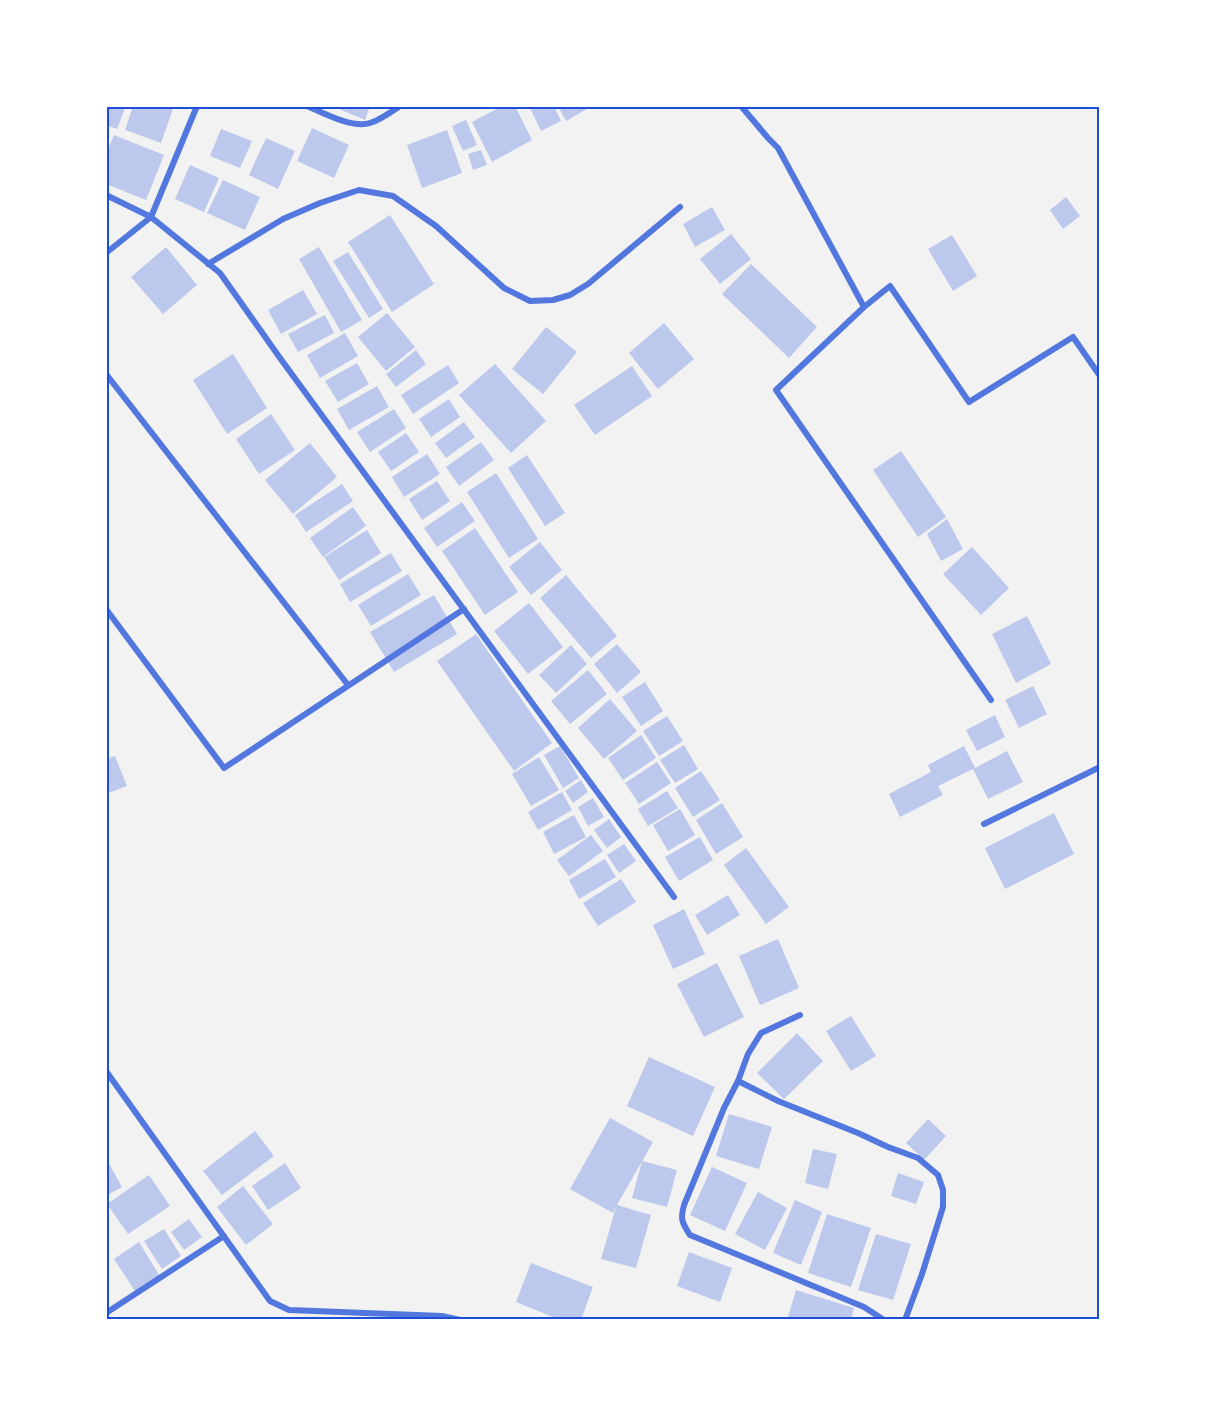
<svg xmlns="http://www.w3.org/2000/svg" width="1206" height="1426" viewBox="0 0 1206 1426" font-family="'PT Sans',sans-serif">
  <rect width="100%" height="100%" fill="#f2f2f2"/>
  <path fill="#bdc9ec" d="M106,106H126L117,129L106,125Z
    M133,106H174L161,143L125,130Z
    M332,106H370L365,120Z
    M502,106H515L532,140L492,162L472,122Z
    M529,106H554L561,121L541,131Z
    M558,106H592L566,121Z
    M466,120L477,145L463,151L452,126Z
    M312,128L349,145L334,178L297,161Z
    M221,129L252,141L240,168L210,156Z
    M447,130L462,173L422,188L407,145Z
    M114,135L164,155L146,200L106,184V154Z
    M266,138L295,151L278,189L249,175Z
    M481,150L487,165L473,170L468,154Z
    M190,165L219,178L204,212L175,199Z
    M223,180L260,197L245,230L207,213Z
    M1066,197L1080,216L1063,229L1050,210Z
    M712,207L725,230L695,247L683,224Z
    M390,215L434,284L392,312L348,242Z
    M731,234L751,259L720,284L700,259Z
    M952,235L977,276L953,291L928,249Z
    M166,247L197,285L163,314L131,277Z
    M319,247L362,320L341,332L299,259Z
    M348,252L383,309L369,318L333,261Z
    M751,264L817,327L789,358L722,294Z
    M303,290L317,314L281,334L268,310Z
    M387,313L415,347L386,371L358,337Z
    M325,315L334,333L298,352L288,334Z
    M664,323L694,359L658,389L629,353Z
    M546,327L577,352L543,394L512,369Z
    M345,333L358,356L320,378L307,355Z
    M416,350L426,364L396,387L386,374Z
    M233,354L267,408L227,434L193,380Z
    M357,363L369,384L338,402L325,381Z
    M495,364L546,421L511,453L459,395Z
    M448,365L459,383L413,414L401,395Z
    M632,366L652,396L595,435L574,405Z
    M377,386L389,407L349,430L337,409Z
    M449,399L460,417L431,437L419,419Z
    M394,409L406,428L370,452L357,432Z
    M271,414L295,450L259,474L236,439Z
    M464,422L475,437L446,458L435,443Z
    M406,433L419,452L391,471L378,452Z
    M481,442L494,460L459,486L446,467Z
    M310,443L337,477L293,514L265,480Z
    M901,451L946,517L918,537L873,470Z
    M427,454L440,474L404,497L392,477Z
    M527,455L565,513L545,526L508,468Z
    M496,473L538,539L509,558L467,492Z
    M437,481L450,501L422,520L409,499Z
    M342,484L353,501L306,532L295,515Z
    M462,502L475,521L437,547L424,528Z
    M353,507L366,526L323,557L310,538Z
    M947,519L963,549L941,561L927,534Z
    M475,528L518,592L485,615L442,551Z
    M367,530L381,553L339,580L324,557Z
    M540,542L562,570L531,595L509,567Z
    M972,547L1009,588L981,615L943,574Z
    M391,553L402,571L350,602L340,584Z
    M408,574L421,595L371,626L358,605Z
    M566,575L617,636L591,658L540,598Z
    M434,595L457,634L394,672L370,632Z
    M529,603L563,647L528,674L494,631Z
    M1027,616L1051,664L1016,683L992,634Z
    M476,634L552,743L514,771L437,661Z
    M617,644L641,672L617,693L594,664Z
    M571,645L587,664L556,693L539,675Z
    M588,670L607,694L570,724L551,701Z
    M645,682L663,711L641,726L622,697Z
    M1033,686L1047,714L1019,728L1005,700Z
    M610,699L637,731L604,759L578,728Z
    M995,715L1005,737L977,751L966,730Z
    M667,716L683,741L659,756L643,731Z
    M641,735L656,758L623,780L608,758Z
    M684,745L698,769L675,783L660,760Z
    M560,746L579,778L563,788L544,755Z
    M964,746L975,768L1007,751L1023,782L988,799L973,769L938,786L943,795L900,817L889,794L931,772L928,765Z
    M115,756L127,786L106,794V759Z
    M539,757L559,790L531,806L512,774Z
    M657,762L671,783L639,804L625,783Z
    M701,771L720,800L693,817L675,788Z
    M581,780L588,792L573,803L565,791Z
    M667,791L678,808L648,826L638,809Z
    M562,792L572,810L538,830L528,812Z
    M593,798L604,817L588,826L578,807Z
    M722,803L743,837L716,854L696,820Z
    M680,809L695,835L668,851L653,825Z
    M1054,813L1074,854L1005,889L985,848Z
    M574,815L586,837L554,854L543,832Z
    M609,819L621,837L607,848L594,830Z
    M591,835L603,851L569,876L557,860Z
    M700,837L713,860L679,881L665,857Z
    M624,844L636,861L619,873L607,855Z
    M746,848L789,907L766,924L724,865Z
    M605,859L616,877L579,899L569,880Z
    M621,879L636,902L598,926L583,903Z
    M728,895L740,915L707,935L695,915Z
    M684,909L705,954L673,969L653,925Z
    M778,939L799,988L760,1005L739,956Z
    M717,963L744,1017L704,1037L677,984Z
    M851,1016L876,1056L851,1071L826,1031Z
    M797,1033L823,1061L784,1099L757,1073Z
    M649,1057L715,1087L693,1136L627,1106Z
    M729,1114L772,1127L759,1169L716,1156Z
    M610,1118L653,1142L617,1205L651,1215L636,1268L601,1259L616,1207L613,1213L570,1189Z
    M928,1119L946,1136L924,1160L906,1143Z
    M255,1131L274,1156L222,1195L203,1171Z
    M813,1149L837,1154L828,1189L805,1183Z
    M106,1158L122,1187L106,1196Z
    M642,1161L677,1170L667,1207L632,1198Z
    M285,1163L301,1188L268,1210L252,1186Z
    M712,1167L747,1183L725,1231L690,1215Z
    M898,1173L924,1182L916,1204L891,1196Z
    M149,1175L170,1206L128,1234L107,1204Z
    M243,1186L273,1224L246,1245L217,1207Z
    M758,1192L787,1208L765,1250L735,1234Z
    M795,1200L822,1212L801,1265L773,1253Z
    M827,1214L871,1228L851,1287L808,1273Z
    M189,1219L202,1237L184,1250L171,1232Z
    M164,1229L181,1256L162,1269L144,1241Z
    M876,1234L911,1244L893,1300L858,1290Z
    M139,1242L159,1275L135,1291L114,1259Z
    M689,1252L732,1268L720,1302L677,1286Z
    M531,1263L593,1287L581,1320H560L516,1302Z
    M796,1290L854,1308L851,1320H787Z"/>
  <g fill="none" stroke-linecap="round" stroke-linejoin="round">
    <path stroke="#5277de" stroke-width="6" d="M307,106C323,113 353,129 370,123C380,120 391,112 400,106
      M741,106L768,138L778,148L864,307L776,390L991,700
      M106,195L151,217L220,273L280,358L674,897
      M106,253L151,217L197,106
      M208,264L283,219L320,203L359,190L393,196L436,226L504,288L530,301L553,300L570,295L588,284L680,207
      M864,307L890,286L969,402L1073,337L1100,376
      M106,374L348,685
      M106,609L224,768L464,609
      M984,824L1100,767
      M800,1015L761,1033L748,1054L738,1081L724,1108L684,1205C680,1219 682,1223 690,1235L864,1307L884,1320
      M106,1071L270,1301L289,1310L442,1316L460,1320
      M738,1081L778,1101L858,1133L888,1147L918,1158L938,1175L943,1190V1207L922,1274L905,1320
      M106,1313L224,1236"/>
  </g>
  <rect width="1206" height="1426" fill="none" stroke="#ffffff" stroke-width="216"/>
  <rect x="108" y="108" width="990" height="1210" fill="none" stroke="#1d4ed8" stroke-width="2"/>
</svg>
